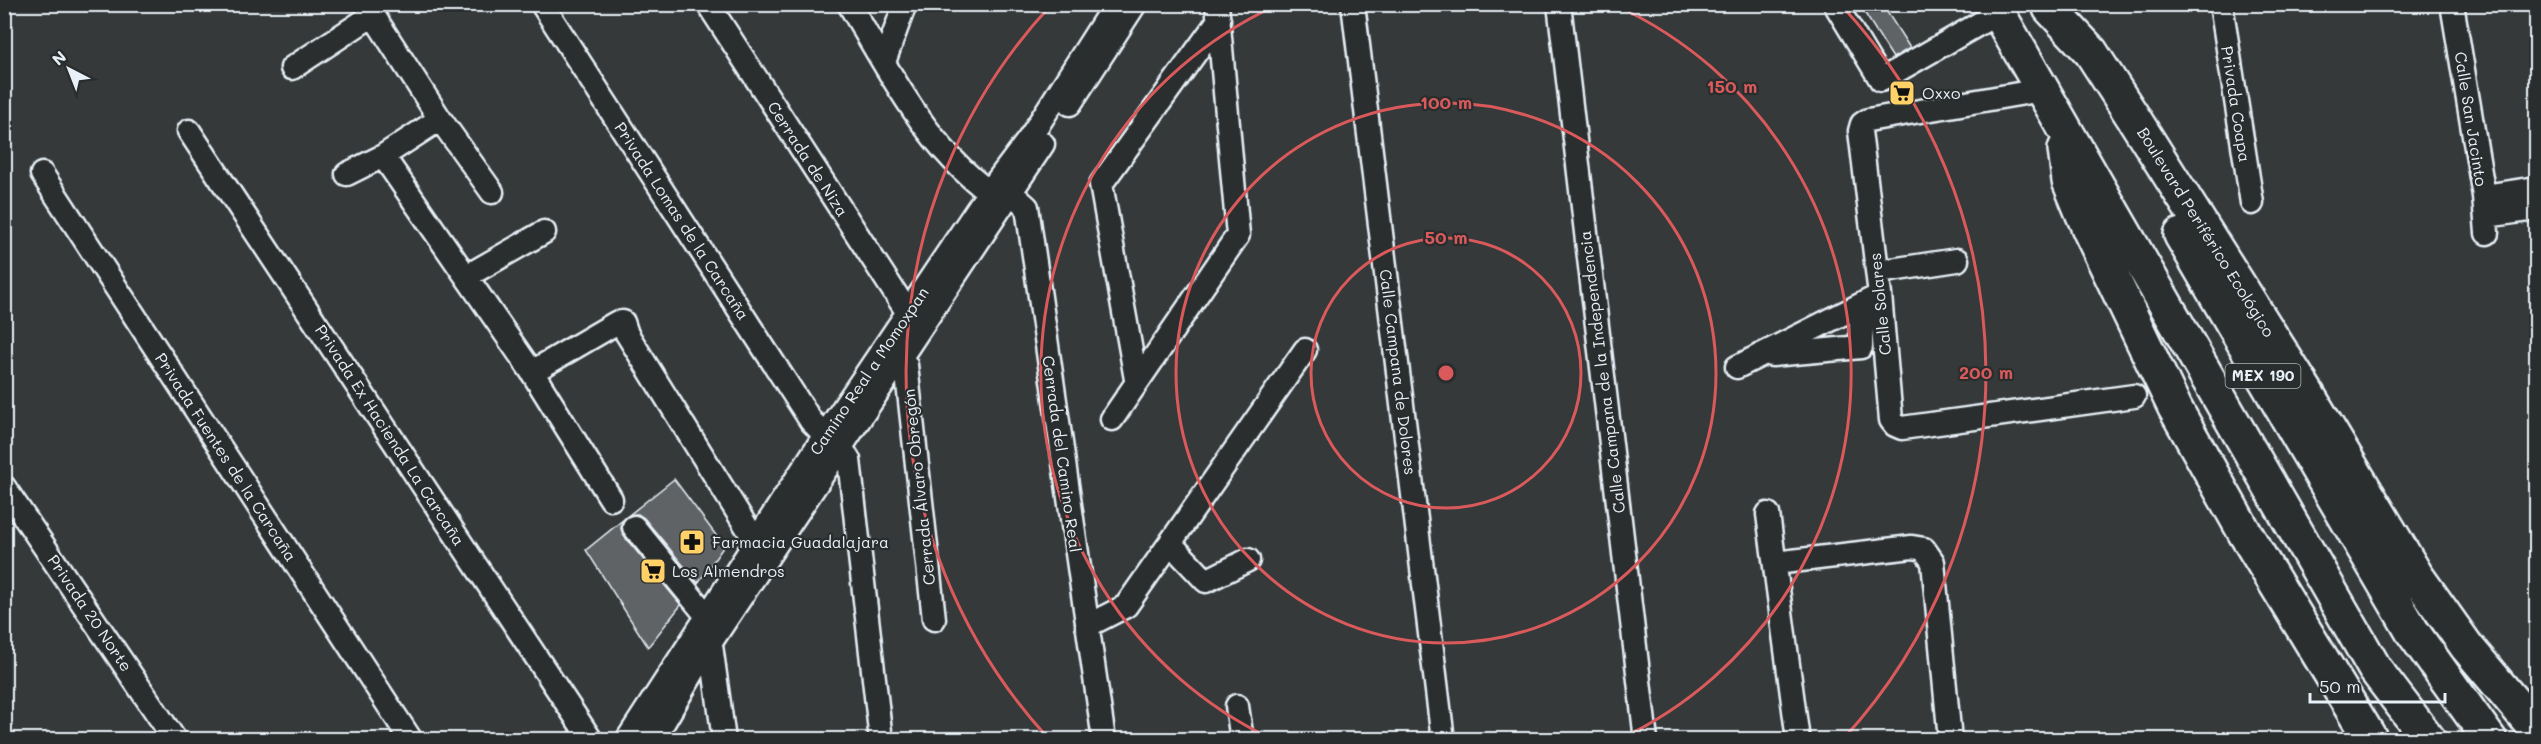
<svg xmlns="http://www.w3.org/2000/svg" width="2541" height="744" viewBox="0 0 2541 744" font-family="Mali,sans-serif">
  <rect width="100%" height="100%" fill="#35393a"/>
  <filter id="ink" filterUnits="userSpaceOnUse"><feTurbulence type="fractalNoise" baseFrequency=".0167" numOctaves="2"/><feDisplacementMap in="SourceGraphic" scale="12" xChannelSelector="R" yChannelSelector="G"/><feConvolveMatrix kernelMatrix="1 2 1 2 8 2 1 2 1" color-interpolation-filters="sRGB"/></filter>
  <g filter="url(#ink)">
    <path fill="#5f6365" stroke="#e8f1f8" stroke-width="1.5" d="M1859,4H1882L1910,48L1893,58Z
      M674,479L724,546L698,583L644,518L638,514L629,515Z
      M623,520L621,529L624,536L681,605L648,647L586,550Z"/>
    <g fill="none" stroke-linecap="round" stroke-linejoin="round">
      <g stroke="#e8f1f8" stroke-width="27">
        <path id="minor" d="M366,4L440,119L492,192
          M542,4L811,421L825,435
          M708,4L908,313
          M849,4C891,74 931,156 1001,200
          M1353,4L1443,740
          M1559,4L1646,740
          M1835,4L1881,80L1998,13
          M2221,4L2252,203
          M2452,4L2484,196L2487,233
          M884,62L905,4
          M292,68L373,15
          M2041,90L1868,120L1862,124L1860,131L1880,295L1891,420L1895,425L1902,428L2134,396
          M1070,104L1135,4
          M189,131L591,740
          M383,156L532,372L611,499
          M42,174L411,740
          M347,174L383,156L440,119
          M1000,183L1027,207L1104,740
          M2484,196L2536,188
          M2486,216L2536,209
          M1878,272L1957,260
          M467,276L544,232
          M1772,355L1861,347V305
          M900,358L906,365L934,619
          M1737,367L1880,295
          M532,372L616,323L623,322L627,334L756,542
          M1136,379L1101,184L1219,20
          M1112,419L1238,235L1217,4
          M841,447L849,460L881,740
          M4,487L175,740
          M1768,514L1798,740
          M634,527L707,616L724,740
          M1170,543L1206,581L1248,560
          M1775,563L1912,547L1924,549L1933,562L1950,740
          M1087,626L1126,606L1305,350
          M1237,706L1242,740
          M627,740L825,435L989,192L1029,139L1115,4
          M653,740L711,642L1043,144"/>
      </g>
      <g stroke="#e8f1f8" stroke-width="38">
        <path id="highway" d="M1993,4L2375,669L2429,740
          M2050,8L2091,52L2133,117L2305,390L2416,575L2467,647L2536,729
          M2065,149L2069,181L2089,229L2175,408L2245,533L2371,740
          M2181,235L2412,631L2490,740"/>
      </g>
      <use href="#minor" stroke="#2a2d2e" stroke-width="22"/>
      <use href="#highway" stroke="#2a2d2e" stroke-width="33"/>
    </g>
  </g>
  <g fill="none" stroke="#da5a5c" stroke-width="3">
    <circle cx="1446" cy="373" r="135"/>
    <circle cx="1446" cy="373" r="270"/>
    <path d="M1272 739A405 405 0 0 1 1275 6M1617 6A405 405 0 0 1 1620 739"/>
    <path d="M1048 738A540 540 0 0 1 1051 5M1841 5A540 540 0 0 1 1844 738"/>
  </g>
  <defs>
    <g id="supermarket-square" transform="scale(1.35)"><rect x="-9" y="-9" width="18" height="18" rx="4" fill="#ffd166" stroke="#2a2d2e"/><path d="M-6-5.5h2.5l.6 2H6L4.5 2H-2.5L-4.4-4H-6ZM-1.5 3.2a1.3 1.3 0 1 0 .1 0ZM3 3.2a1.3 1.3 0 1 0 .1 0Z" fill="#111"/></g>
    <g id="pharmacy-square" transform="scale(1.35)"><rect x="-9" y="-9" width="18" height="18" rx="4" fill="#ffd166" stroke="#2a2d2e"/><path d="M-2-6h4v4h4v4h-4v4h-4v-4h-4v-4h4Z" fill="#111"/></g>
  </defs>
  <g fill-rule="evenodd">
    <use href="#supermarket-square" x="1902" y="93"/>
    <use href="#pharmacy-square" x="692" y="542"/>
    <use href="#supermarket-square" x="653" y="571"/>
  </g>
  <g text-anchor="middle" stroke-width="4.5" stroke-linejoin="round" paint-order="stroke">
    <rect fill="#2a2d2e" stroke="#afb6bb" stroke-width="1.5" x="2225.5" y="364" width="75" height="24" rx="4.5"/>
    <g font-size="15" font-weight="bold" fill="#e8f1f8">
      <text x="2263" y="381">MEX 190</text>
    </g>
    <g font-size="16" fill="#e8f1f8" stroke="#2a2d2e" text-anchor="start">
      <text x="1922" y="99">Oxxo</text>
      <text x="712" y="548">Farmacia Guadalajara</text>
      <text x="672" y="577">Los Almendros</text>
    </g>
    <g font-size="16" fill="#e8f1f8" stroke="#2a2d2e">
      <text transform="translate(2236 104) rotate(81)" y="6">Privada Coapa</text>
      <text transform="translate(2471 119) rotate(81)" y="6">Calle San Jacinto</text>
      <text transform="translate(808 159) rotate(57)" y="6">Cerrada de Niza</text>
      <text transform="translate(682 221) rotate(57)" y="6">Privada Lomas de la Carcaña</text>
      <text transform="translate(2206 232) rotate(58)" y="6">Boulevard Periférico Ecológico</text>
      <text transform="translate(1880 304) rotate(-96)" y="6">Calle Solares</text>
      <text transform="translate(869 371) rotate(-56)" y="6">Camino Real a Momoxpan</text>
      <text transform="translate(1398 372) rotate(83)" y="6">Calle Campana de Dolores</text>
      <text transform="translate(1602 372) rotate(-97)" y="6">Calle Campana de la Independencia</text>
      <text transform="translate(390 435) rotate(57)" y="6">Privada Ex Hacienda La Carcaña</text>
      <text transform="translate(1062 454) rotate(82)" y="6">Cerrada del Camino Real</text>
      <text transform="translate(226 457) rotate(57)" y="6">Privada Fuentes de la Carcaña</text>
      <text transform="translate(919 487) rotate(-96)" y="6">Cerrada Álvaro Obregón</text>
      <text transform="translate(90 613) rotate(56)" y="6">Privada 20 Norte</text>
    </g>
  </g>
  <circle cx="1446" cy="373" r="9" fill="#da5a5c" stroke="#2a2d2e" stroke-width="3"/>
  <g font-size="18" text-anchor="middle" font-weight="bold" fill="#da5a5c" stroke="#2a2d2e" stroke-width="4.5" stroke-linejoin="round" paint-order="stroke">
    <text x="1732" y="93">150 m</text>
    <text x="1446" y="109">100 m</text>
    <text x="1446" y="244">50 m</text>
    <text x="1986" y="379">200 m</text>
  </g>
  <rect width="2541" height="744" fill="none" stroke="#2a2d2e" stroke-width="24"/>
  <rect x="12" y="12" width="2517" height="720" fill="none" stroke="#e8f1f8" stroke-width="2" filter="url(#ink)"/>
  <g transform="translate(69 69) rotate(318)" stroke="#2a2d2e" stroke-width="4.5" paint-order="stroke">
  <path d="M0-4.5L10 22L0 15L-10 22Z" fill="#e8f1f8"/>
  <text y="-9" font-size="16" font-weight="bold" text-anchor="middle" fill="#e8f1f8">N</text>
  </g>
  <path d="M2310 693v9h135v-9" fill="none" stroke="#e8f1f8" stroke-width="3"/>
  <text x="2319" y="693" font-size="18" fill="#e8f1f8" stroke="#2a2d2e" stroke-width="4.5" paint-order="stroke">50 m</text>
</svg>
